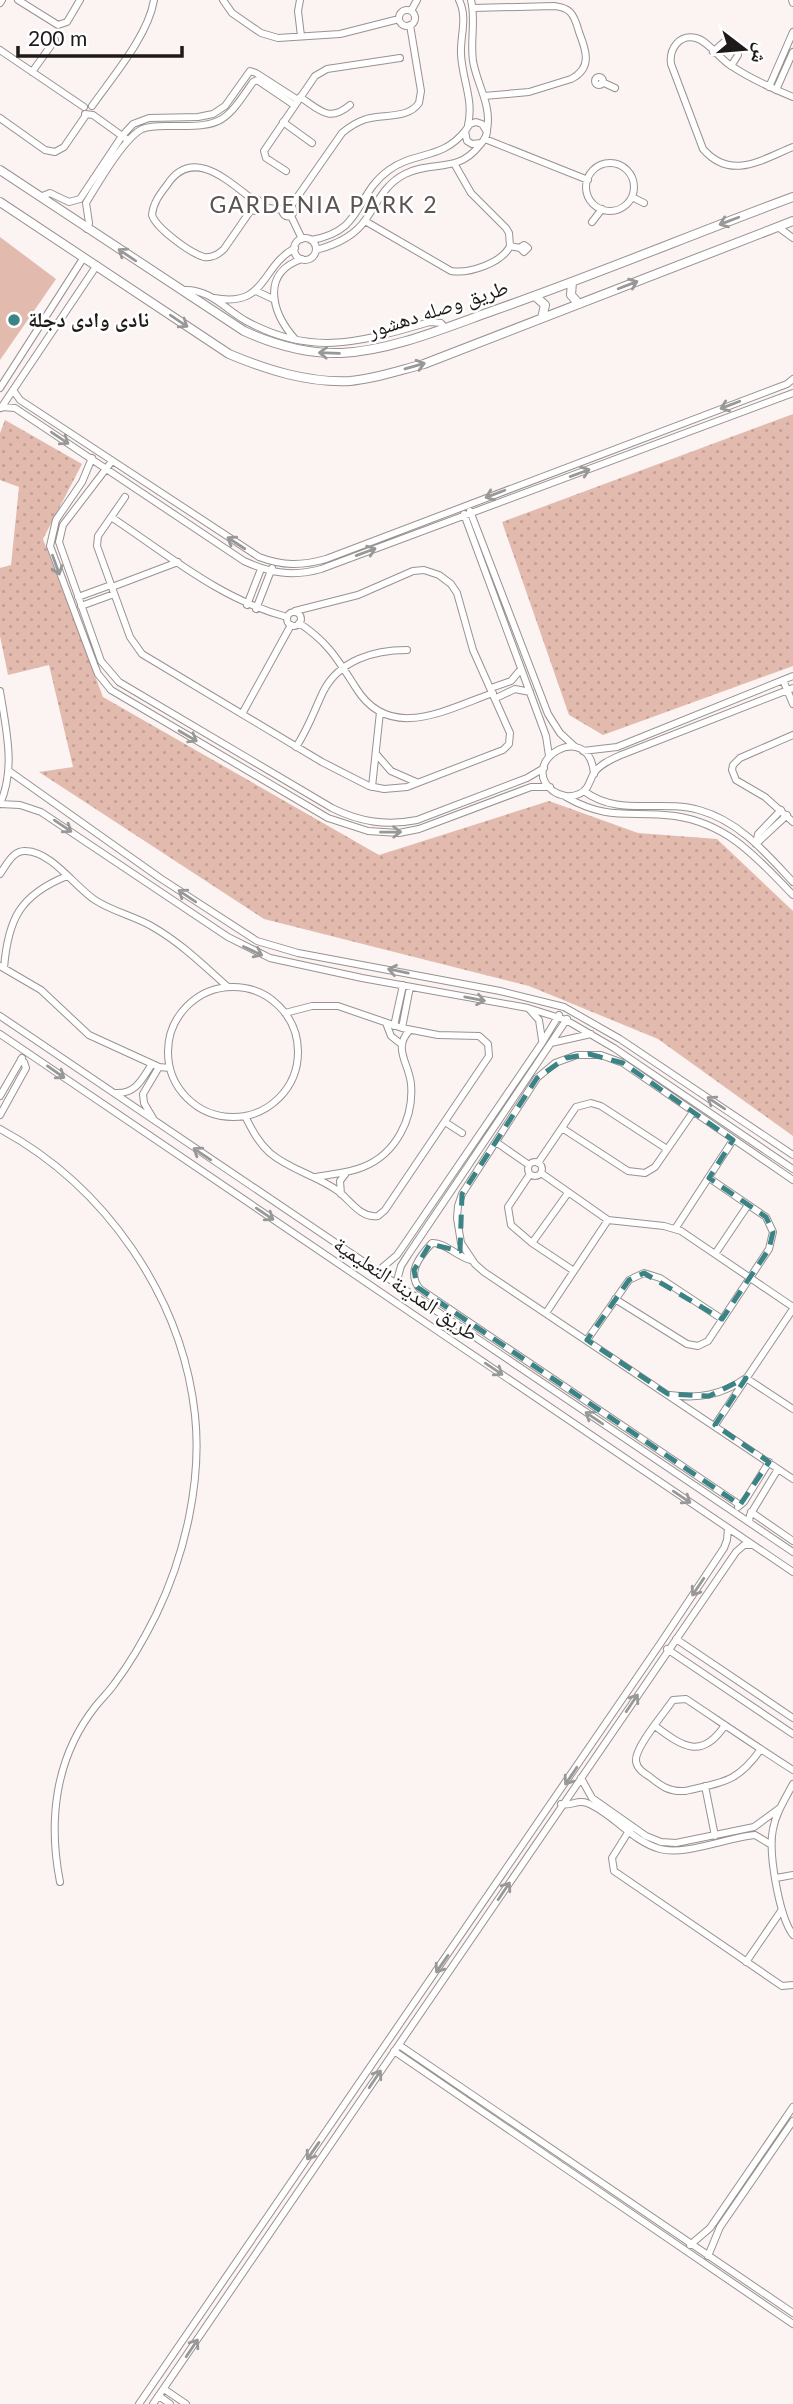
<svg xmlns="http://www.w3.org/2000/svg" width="793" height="2404" viewBox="0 0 793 2404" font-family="Lato,'Noto Naskh Arabic',sans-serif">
  <defs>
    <pattern id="green-dots" width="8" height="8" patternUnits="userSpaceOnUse" patternTransform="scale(1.75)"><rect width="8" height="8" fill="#e3bbae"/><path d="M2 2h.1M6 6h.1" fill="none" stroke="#c2a095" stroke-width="1.8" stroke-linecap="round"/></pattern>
  </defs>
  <rect width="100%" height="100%" fill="#fbf4f2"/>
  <path fill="url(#green-dots)" d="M793,414V666L603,735L569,715L502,522Z
    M5,420L82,464L43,539L103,697L379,855L549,801L638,833L717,839L793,911V1136L658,1039L529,986L264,919L39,772L73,767L49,665L8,675L0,636V568L11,565L19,487L0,480V433Z"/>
  <path fill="#e3bbae" d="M0,237L56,279L0,360Z"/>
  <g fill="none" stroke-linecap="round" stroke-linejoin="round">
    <g stroke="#999290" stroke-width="8">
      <path id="minor" d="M18,0L58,25L67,22L80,0
        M223,0L232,13L261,33L278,38L340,34L399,19
        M300,0L298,11L301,36
        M459,0C468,18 460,36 461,54C462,79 474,100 468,125
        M471,0C476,20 470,40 473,61C477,85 492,105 487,130
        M792,0L793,3
        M0,3L2,0
        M473,8L554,6C560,7 565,7 570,12C575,17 577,25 579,32C586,50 593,68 571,79L529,92L484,96
        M399 18a8 8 0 1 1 16 0a8 8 0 1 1-16 0Z
        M411,11L417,0
        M0,50L84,107
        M713,52L724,42L737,49L738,55L731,66
        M32,72L55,40
        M595 81a4 4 0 1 1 8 0a4 4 0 1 1-8 0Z
        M602,82L615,88
        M769,87L793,32
        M776,90L793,52
        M300,97C320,110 329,123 350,105
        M793,97C771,88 749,78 730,65C719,58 708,41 696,38C679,34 669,49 671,64L703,149C731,181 761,160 793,147
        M92,106C113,76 148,36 154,0
        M85,114L93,115L125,138
        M0,118L45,150L55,152L64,147L86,115
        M283,122L312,143
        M485,139L588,180
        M586 187a24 24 0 1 1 48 0a24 24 0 1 1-48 0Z
        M286,171L266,158L264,151L315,76L327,69L400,58
        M40,197L50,193L69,202L80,199L122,136L133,124L149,118L198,117L213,114L225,106L250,71L256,73L298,100
        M632,197L644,203
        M249 205a6 6 0 1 1 12 0a6 6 0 1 1-12 0Z
        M282.5 211a5.5 5.5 0 1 1 11 0a5.5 5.5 0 1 1-11 0Z
        M291,206L342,133C349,127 357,122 366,119C384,114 408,119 419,103L421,91L410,25
        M261,207L283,210
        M251,210L224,249C218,255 212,258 204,257C190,253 156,228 152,215C153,203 160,194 167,185C192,146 228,181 252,199
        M291,216L302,239
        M365,221L451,271C469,274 502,263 510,246L509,233L506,228L471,193L455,165
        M592,222L602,209
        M778,227L793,238
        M87,229L89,223L86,203C97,185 124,138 142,129C152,125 163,126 174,126C223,127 226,121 253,82L257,80L294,105
        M294 249a11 11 0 1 1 22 0a11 11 0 1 1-22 0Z
        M311,240C365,231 354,195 389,170C415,151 442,160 465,131
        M510,246L520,248L524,252L528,248L524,245L520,248
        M316,250C335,245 355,236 366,219C378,202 385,184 405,174C432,160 457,174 479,146C483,141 486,139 487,132L482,124L476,122L470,124L465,131L467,141L472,144L481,143
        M184,290C210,289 225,309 246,321C314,358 362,341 430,322L441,323L445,328
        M256,291L273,299
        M214,298C267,308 260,267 295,248
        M295,339C272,313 260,273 302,259
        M0,388L84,257
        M13,390L20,400L259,557C283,566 301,566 326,559L787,384L793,379
        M1,407L15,408L244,561C270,573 293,577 321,569L793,393
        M1,408L97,265
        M92,458L82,482L56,520L50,546L94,664L98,674L111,690L328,818L368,831L399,833L419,829L531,787H550
        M112,461L63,525L59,542L101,661L119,682L332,808C360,822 386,826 417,820L527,778L544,768
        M125,497L98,536L97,546L130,637L142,654L322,762L369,786L384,789L407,787L503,750L509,744L510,733L473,650L457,593L451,584L439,575L424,570L413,571L358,595L295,611
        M470,511L548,714L560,733L574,746
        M464,514L546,736L549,756
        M111,517C167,554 221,600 287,617
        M112,587L178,562
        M78,597L111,585
        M247,605L261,569
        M81,606L114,594
        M256,609L272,568
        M287 619a7 7 0 1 1 14 0a7 7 0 1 1-14 0Z
        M299,623C328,642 338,660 356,688C390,743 447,709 493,693
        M783,680L793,704
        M491,688L511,681L521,669
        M0,691C6,729 16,768 0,804
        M496,698L515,689L530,692
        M242,714L291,625
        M793,735L740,758L733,765L732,770L736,780L765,797L793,822
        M296,747C308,729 314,711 323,692C339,660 374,650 407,650
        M583,751L617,747L793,676
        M377,755L391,771L416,782
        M9,771L160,878L257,941L298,953L500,991L564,1007L620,1039L793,1155
        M594,774C589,717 516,762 553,791C560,796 571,798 579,794C589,790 589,781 594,773C600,764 612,759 621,755L793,688
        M372,787L380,712
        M584,791C618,817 660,799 699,810C739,821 766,853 793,882
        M566,797C610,822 631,810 675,816C729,824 758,859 793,895
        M0,804L20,805L41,812L228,937L270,958L362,978L528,1008L566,1020L614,1048L793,1169
        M756,844L787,815
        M756,844L758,834L781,810
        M0,874C7,864 13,850 26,851C52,852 75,887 95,900C113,912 135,916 153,927C181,943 204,966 228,987
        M0,966L41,990L89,1035L159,1067L170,1068
        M4,968C8,919 20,895 67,876
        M168 1052a65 65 0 1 1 130 0a65 65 0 1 1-130 0Z
        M530,1010L539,1020L542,1040
        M0,1016L793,1552
        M386,1023L391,1036L401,1044
        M394,1026L403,985
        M402,1028L410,987
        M0,1034L793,1572
        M551,1043L591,1034
        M116,1093C136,1094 142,1079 152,1064
        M0,1096L22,1058
        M0,1115L26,1068L24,1062L21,1059
        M245,1116C252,1130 258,1142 270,1153C290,1170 316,1175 338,1191C350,1200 361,1219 378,1216L385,1210L489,1056L488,1044L479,1036L438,1035L402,1028L338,1006H312L285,1013
        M154,1120L144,1103L143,1094L159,1067
        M445,1122L462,1133
        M562,1128L628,1171L645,1173L655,1167L693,1112
        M0,1129C105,1186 182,1296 195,1415C202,1481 185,1555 156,1615C144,1639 131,1662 115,1683C109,1692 101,1699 95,1707C55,1758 48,1821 60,1882
        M496,1142L529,1165
        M528 1169a7 7 0 1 1 14 0a7 7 0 1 1-14 0Z
        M538,1163L576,1107L591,1103L601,1106L667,1149
        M541,1173L608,1220L664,1226L681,1231L793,1307
        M530,1174L508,1207L511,1225L532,1243L574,1271
        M316,1177C332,1174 349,1173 363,1167C396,1154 414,1118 411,1084C409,1063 392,1048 410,1030
        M793,1180L623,1063L601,1055H577L555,1063L537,1078L462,1194L458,1206L457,1218L461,1243L475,1264L484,1272L793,1479
        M341,1194L340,1181L346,1173
        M675,1229L733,1140
        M532,1243L568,1193
        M715,1254L748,1205
        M471,1260C457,1257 445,1242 432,1243C420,1256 406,1273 420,1289L740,1505
        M377,1272L397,1255L406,1242L542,1043L559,1015
        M396,1284L401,1266L408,1255L567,1019
        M615,1299L687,1344L698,1346L708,1341L769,1249L773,1232L766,1217L709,1178
        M546,1313L608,1220
        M587,1340L629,1280L644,1273L660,1278L722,1319
        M670,1395C699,1399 722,1395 746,1378L793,1409
        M715,1425L793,1309
        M738,1507L744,1502L769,1462
        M751,1512L793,1541
        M749,1522L750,1515L778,1469
        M676,1639L793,1718
        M667,1649L793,1734
        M655,1726C683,1747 702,1760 725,1725
        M761,1749C737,1783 723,1782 685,1791C669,1792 661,1786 650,1777C644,1773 637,1769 636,1761C634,1748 665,1712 673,1700L686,1699C722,1723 757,1747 793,1770
        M581,1778L592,1798L646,1836L661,1842L676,1843L754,1827L780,1808
        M793,1784C785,1799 776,1813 773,1829C768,1852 779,1916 793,1935
        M705,1786L715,1836
        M561,1804C571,1807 577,1799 587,1803C613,1813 631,1841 660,1849C684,1856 730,1837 755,1835L770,1844
        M632,1826L612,1858L614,1871L782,1986L793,1985
        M776,1878L793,1875
        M746,1962L781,1911
        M399,2045L793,2313
        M394,2051L793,2324
        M690,2245L710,2228L793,2107
        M708,2256L720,2227L793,2121
        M164,2389L186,2404
        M159,2396L170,2404
        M139,2404L660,1644L724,1548L727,1540L728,1528
        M153,2404L736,1552L744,1545H752"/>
    </g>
    <g stroke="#999290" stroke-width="10">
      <path id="major" d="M0,170L244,331C275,345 307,354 341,353C391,351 447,327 495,310C595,275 693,234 793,197
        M0,202L229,354C267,370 308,383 350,381C375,379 400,370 424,364L793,221
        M572,282L571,295L579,304
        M535,296L545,305L542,318"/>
    </g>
    <use href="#minor" stroke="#fff" stroke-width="6"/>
    <use href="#major" stroke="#fff" stroke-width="8"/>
  </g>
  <defs><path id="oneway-shaft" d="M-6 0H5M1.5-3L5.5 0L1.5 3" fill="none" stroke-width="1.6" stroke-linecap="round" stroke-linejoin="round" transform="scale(1.75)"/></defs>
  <g stroke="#999898">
    <use href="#oneway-shaft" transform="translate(729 221) rotate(159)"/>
    <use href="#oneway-shaft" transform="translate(127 255) rotate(-146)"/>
    <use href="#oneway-shaft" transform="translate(628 285) rotate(-21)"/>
    <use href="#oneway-shaft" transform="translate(179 321) rotate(34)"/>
    <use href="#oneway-shaft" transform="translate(329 353) rotate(-178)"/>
    <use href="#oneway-shaft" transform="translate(415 366) rotate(-16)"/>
    <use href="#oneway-shaft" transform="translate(730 405) rotate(159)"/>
    <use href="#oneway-shaft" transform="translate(60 438) rotate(34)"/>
    <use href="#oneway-shaft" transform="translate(580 473) rotate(-20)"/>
    <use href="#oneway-shaft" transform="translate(495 494) rotate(159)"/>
    <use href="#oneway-shaft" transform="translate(236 543) rotate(-147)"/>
    <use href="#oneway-shaft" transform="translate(366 552) rotate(-20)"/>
    <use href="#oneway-shaft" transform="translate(56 565) rotate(70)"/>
    <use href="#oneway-shaft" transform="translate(188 736) rotate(30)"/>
    <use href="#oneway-shaft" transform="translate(63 826) rotate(34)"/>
    <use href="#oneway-shaft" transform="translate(391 832) rotate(-1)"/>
    <use href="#oneway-shaft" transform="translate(187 896) rotate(-146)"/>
    <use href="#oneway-shaft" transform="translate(253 951) rotate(25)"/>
    <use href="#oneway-shaft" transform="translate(398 971) rotate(-168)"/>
    <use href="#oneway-shaft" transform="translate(475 999) rotate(11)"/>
    <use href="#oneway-shaft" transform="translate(56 1072) rotate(35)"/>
    <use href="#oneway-shaft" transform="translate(716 1103) rotate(-146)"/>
    <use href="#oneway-shaft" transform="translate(202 1154) rotate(-146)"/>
    <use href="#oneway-shaft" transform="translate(265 1214) rotate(34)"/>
    <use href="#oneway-shaft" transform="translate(494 1369) rotate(34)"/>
    <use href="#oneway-shaft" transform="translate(594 1418) rotate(-146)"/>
    <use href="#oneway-shaft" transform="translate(682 1497) rotate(34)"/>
    <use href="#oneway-shaft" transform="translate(698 1587) rotate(124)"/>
    <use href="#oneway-shaft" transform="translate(632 1703) rotate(-56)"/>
    <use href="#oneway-shaft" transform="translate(571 1776) rotate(124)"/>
    <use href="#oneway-shaft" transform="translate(504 1891) rotate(-56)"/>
    <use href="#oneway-shaft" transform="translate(442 1964) rotate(125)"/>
    <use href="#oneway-shaft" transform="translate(375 2079) rotate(-56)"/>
    <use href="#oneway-shaft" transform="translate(313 2151) rotate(125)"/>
    <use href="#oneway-shaft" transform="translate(192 2348) rotate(-56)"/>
  </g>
  <path fill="none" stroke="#3b8384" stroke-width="5" stroke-dasharray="14 9" stroke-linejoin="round" d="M589,1054L623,1063L733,1140L709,1178L766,1217L773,1232L769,1249L722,1319L644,1273L629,1280L587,1340L668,1394L709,1396L746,1378L715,1425L769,1462L740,1505L417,1287L414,1270L430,1244L460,1251L462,1194L537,1078L566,1058Z"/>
  <circle fill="#3b8384" stroke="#fff" stroke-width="2.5" cx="14" cy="320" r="7"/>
  <g text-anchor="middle" stroke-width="5" stroke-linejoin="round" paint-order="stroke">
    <g font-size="21" fill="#1d1a19" stroke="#fff">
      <text transform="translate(438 309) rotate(-18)" y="7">طريق وصله دهشور</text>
      <text transform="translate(406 1289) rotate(34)" y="7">طريق المدينة التعليمية</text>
    </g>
    <g font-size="21" font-weight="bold" fill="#1d1a19" stroke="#fff" text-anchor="start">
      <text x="28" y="327">نادى وادى دجلة</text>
    </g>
    <g font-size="23" letter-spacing="2" fill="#595351" stroke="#fff">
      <text x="324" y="213">GARDENIA PARK 2</text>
    </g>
  </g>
  <g transform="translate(744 49) rotate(106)" stroke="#ffffff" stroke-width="5" paint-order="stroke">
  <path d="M0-5L12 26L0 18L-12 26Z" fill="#1d1a19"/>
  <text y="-10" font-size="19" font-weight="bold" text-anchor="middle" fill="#1d1a19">ش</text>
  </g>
  <path d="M18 46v10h164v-10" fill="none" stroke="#1d1a19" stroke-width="3.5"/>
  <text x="28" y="46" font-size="21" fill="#1d1a19" stroke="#ffffff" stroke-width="5" paint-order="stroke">200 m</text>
</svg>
